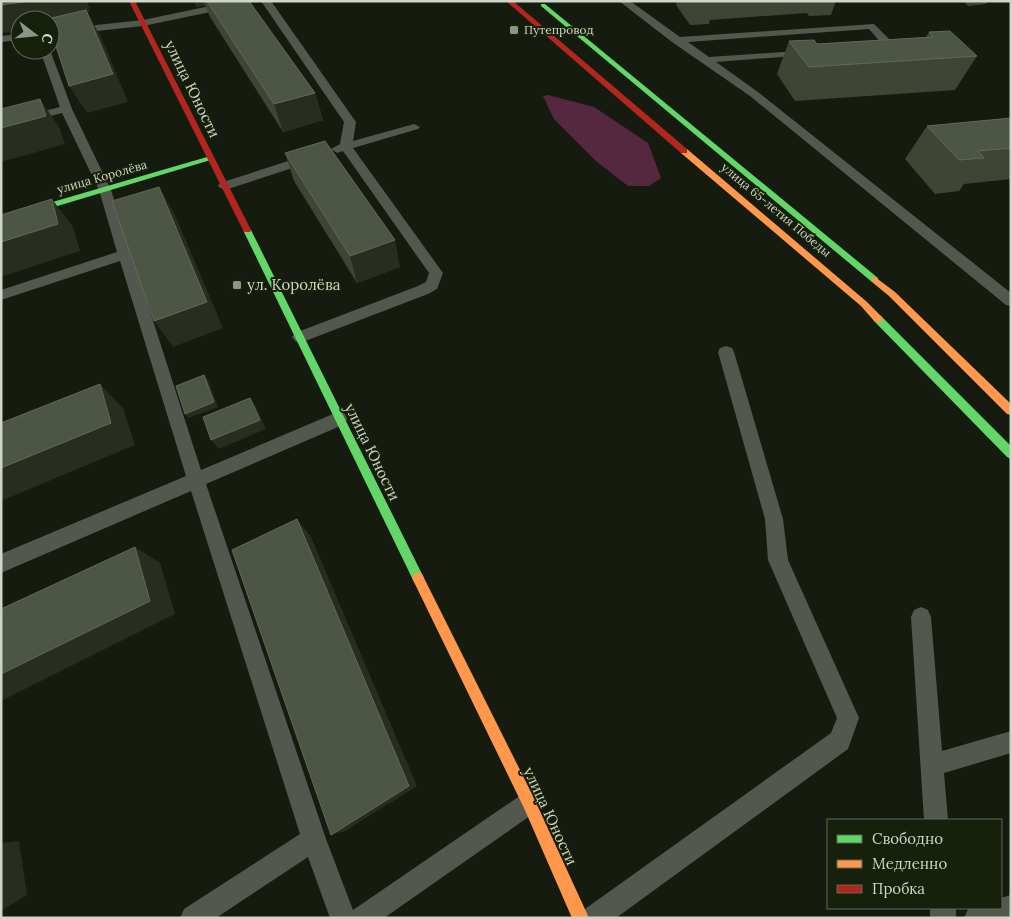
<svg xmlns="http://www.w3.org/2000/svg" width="1012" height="919" viewBox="0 0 1012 919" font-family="Lora,serif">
  <rect width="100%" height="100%" fill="#151b0f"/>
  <path fill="#56283f" d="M548,95L594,107L648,143L661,178L649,186H628L596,161L554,119L543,96Z"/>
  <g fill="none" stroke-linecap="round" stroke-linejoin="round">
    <path fill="#53584e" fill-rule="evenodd" d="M234,1H254L249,4L143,26L50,36V30L143,20Z
      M261,1H271L356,122L353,141L414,124L420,127L418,129L353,148L443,273L437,289L428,294L300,343L295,341L292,337L295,333L418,286L426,282L429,273L343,151L337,153L331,149L340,144L344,122Z
      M619,1H630L680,37L874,24L894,44V48L873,49V45L882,44L869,29L688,42L709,57L812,50L813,52L808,55L716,62L758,92L1011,293V306L1006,305L750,96L672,42Z
      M20,34V40L1,42V36Z
      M40,50H50L72,109L111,190L201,470L333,414L339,412L345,414L347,419L345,424L206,484L326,839L353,910L521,795L529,791L537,795L541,803L537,811L384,918H330L308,857L216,918H180L184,909L300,834L191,491L1,573V554L186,476L120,261L1,300V290L117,252L99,190L62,113L1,129V122L60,107Z
      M310,154L314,155L316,158L314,161L228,189L224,190L218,186L220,183Z
      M726,346L732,348L734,352L783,519L788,560L859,718L848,749L616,918H581L585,909L831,733L837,718L768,560L765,519L718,352L720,348Z
      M921,607L928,610L931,617L942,751L1011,731V753L944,773L948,820H924L911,617L914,610Z
      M1011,895V918H964L968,909L971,908H1001V898Z
      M930,908H956V918H930Z"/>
    <path fill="#63d668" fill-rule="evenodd" d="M541,4H545L878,278V282H872L541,6Z
      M207,157L214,159L1,223V217Z
      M247,227L251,230L422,574L424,578L422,582L418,584L414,582L243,230Z
      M878,315L881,316L1011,446V459L1007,457L875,322L873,319Z"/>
    <path fill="#ff974d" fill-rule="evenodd" d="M681,149H687L867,302L881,316L883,319L881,322H875L861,306L681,153Z
      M875,277L895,292L1011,404V415L1007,414L889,296L872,282V278Z
      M418,572L422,574L534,798L589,918H572L524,808L414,582L412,578L414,574Z"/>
    <path fill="#b3261e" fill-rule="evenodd" d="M129,1H135L251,230L250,232H244L243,230Z
      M506,1H513L687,149V153H681Z"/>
  </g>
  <path fill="#3e4535" d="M194,1H249L315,93L323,120L283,132L210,17L205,5L197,7Z
    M677,1H836L831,15L809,16L807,13L710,20L709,24L690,25L676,5Z
    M963,1H988L986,4L968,6Z
    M929,32L977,56L955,90L795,101L777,74L789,41L817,44L926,37Z
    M1011,118V179L964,184L959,191L935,194L905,159L927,126Z
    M285,153L400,267L357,283L294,181Z"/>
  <path fill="#272e1f" d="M31,1H86L90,8L88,14L101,37L128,102L87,113L69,86L50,20H20V31L1,33V5Z
    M195,1H204L205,5L197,7Z
    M315,93L323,120L283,132L274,104Z
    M40,99L59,127L65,144L1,162V128Z
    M159,187L175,215L223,328L173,347L154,321Z
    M52,199L73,227L80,251L1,277V242Z
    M395,240L400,267L357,283L350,256Z
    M204,375L208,380L218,407L189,418L185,414Z
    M100,384L123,408L135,445L1,501V468Z
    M250,398L256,407L266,429L219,449L211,440Z
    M297,519L311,537L417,786L345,831L331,835Z
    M135,547L160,563L175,614L1,701V674Z
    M19,841L27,895L1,911V843Z"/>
  <path fill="#4d5545" stroke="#626959" d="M1,1H31L1,5Z
    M207,1H249L315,93L274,104Z
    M86,10L113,74L69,86L50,28V20H48L47,19Z
    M950,31L977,56L809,67L789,41L814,40L817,44L933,37L929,32Z
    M40,99L46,116L1,128V109Z
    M1011,118V148L978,151L984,158L959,160L927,126Z
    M325,141L395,240L350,256L285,153Z
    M159,187L207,302L154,321L112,201Z
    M52,199L58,224L1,242V215Z
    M204,375L214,402L185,414L176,386Z
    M100,384L111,423L1,468V423Z
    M250,398L260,420L211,440L203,417Z
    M297,519L409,786L331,835L232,550Z
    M135,547L150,601L1,674V609Z"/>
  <g fill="#8d9587" stroke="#16200a" stroke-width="2">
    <rect x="509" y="25" width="10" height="10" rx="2.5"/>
    <rect x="232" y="280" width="10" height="10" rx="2.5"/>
  </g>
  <g text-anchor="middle" stroke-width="4" stroke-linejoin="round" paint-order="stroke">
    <g font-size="12" fill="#ced6c7" stroke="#16200a" text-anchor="start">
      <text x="524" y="34">Путепровод</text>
    </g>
    <g font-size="12" fill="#ced6c7" stroke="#16200a">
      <text transform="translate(102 177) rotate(-16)" y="4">улица Королёва</text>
      <text transform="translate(776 210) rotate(40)" y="4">улица 65-летия Победы</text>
    </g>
    <g font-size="15" fill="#ced6c7" stroke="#16200a">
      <text transform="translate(192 89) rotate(64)" y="5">улица Юности</text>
      <text transform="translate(372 452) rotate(64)" y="5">улица Юности</text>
      <text transform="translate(550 816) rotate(65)" y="5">улица Юности</text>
    </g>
    <g font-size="15" fill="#ced6c7" stroke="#16200a" text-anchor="start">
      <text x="247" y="290">ул. Королёва</text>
    </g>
  </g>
  <rect width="1012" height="919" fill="none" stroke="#ced6c7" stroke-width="5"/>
  <rect x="827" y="819" width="175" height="90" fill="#16200a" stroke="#606956"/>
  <rect x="837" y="835" width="25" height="8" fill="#63d668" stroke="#606956"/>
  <text x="872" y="844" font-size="15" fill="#ced6c7">Свободно</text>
  <rect x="837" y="860" width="25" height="8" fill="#ff974d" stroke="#606956"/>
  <text x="872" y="869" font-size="15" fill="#ced6c7">Медленно</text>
  <rect x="837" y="885" width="25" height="8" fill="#b3261e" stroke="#606956"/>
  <text x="872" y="894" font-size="15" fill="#ced6c7">Пробка</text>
  <g transform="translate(35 35) rotate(106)"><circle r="24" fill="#16200a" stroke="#606956"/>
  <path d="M0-4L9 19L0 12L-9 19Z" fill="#8d9587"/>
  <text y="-8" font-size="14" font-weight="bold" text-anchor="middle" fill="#ced6c7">С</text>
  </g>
</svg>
